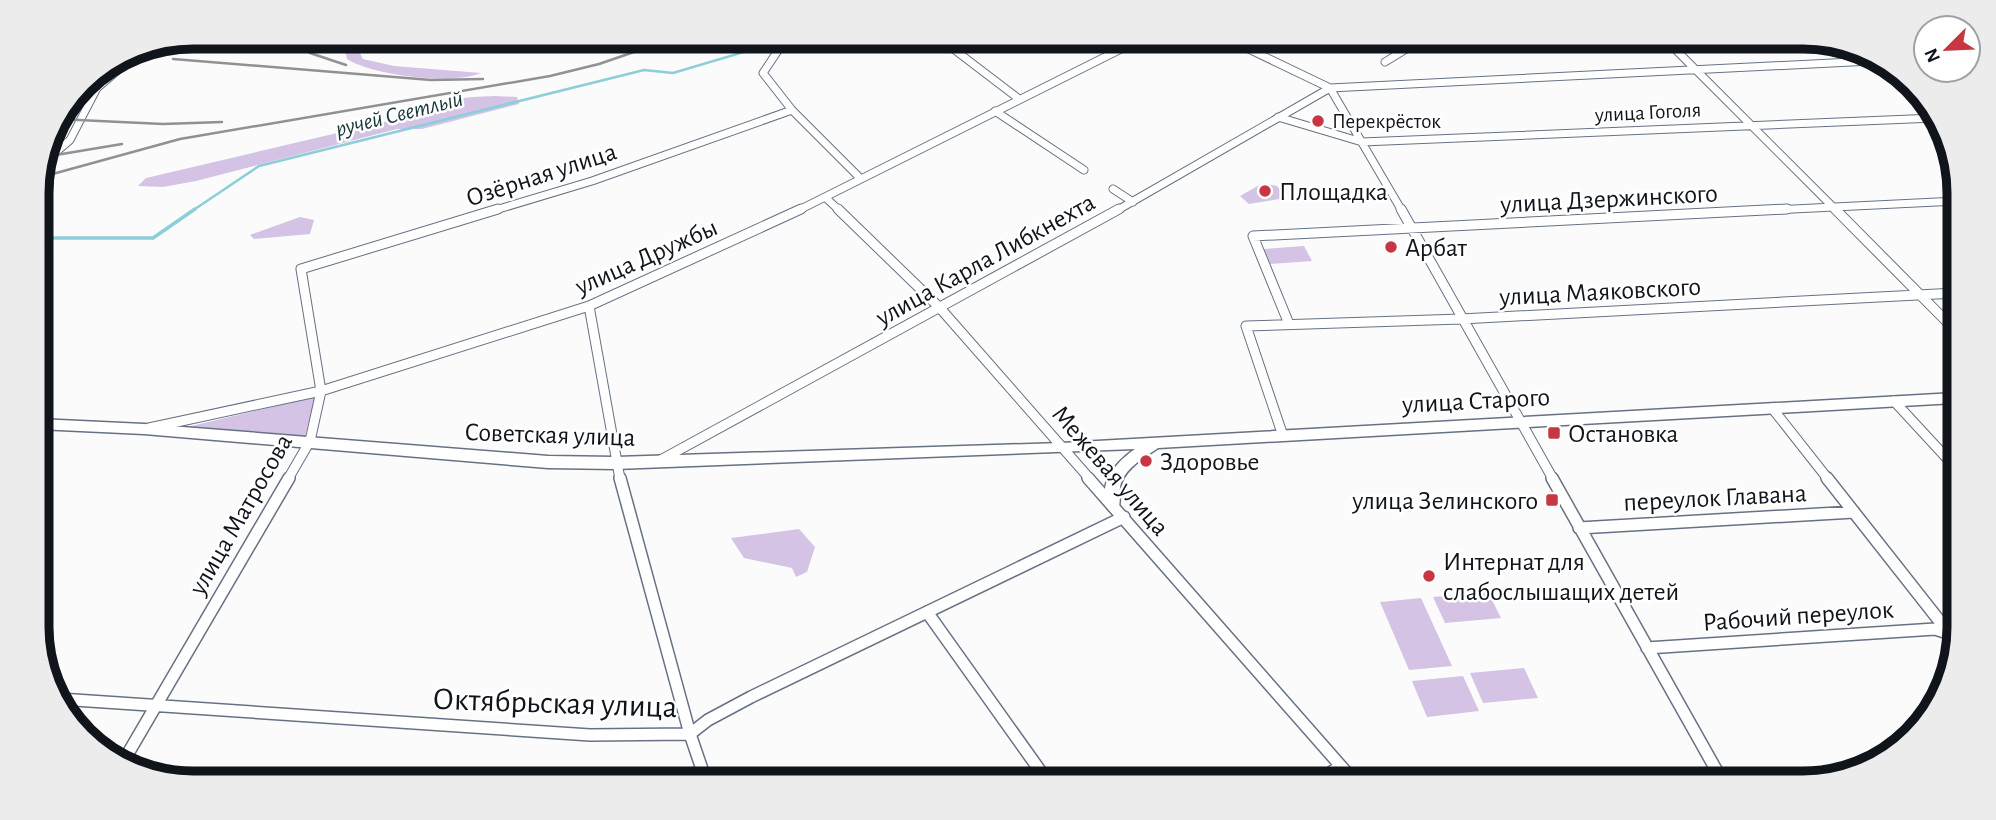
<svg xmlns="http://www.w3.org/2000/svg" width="1996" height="820" viewBox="0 0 1996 820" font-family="'Alegreya Sans',sans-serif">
  <rect width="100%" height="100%" fill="#fbfbfb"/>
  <path fill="#d4c3e5" d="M360,42V53L363,59L394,66L481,73C452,85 374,76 347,59L345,50Z
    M495,96L517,97L519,104L422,129H397L196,181L163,187L138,186L146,178L431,111C444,96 476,97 495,96Z
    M1263,183L1277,186L1286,198L1249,204L1240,196Z
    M300,217L314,220L310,234L254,239L250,235Z
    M1304,246L1312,261L1270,264L1264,249Z
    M315,397L305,436L187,427Z
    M799,529L815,547L807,572L796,577L792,568L744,558L731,538Z
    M1488,592L1501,618L1445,623L1433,597Z
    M1421,598L1452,666L1409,670L1380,602Z
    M1524,668L1538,698L1483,703L1470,673Z
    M1463,676L1479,711L1427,717L1412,681Z"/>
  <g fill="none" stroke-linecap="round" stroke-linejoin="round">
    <path stroke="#8cced9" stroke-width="2.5" d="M192,211L259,166L644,70L673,73L784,40"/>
    <path stroke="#8cced9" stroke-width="3.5" d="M37,238H153L195,209"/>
    <g stroke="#667284" stroke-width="9">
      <path id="street-far2" d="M785,40L763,73L792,110L861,179
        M943,41L1019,99
        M1234,42L1330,88L1402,211
        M1670,44L1837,211
        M1857,48L1932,111
        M1385,62L1416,43
        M995,111L1084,170
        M1278,117L1362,142L1935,118
        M43,163L70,140L97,88L146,46
        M1113,189L1133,202
        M826,198L840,211
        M492,211L592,181L792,110
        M797,211L1135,42
        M1116,211L1330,88L1871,61
        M1751,211L1957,201"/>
    </g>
    <g stroke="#667284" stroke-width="11">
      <path id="street-far1" d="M838,209L940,308L1090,479
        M1401,209L1553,479
        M1835,209L1956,331
        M589,306L620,479
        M1289,324L1253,236L1787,209
        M1894,401L1954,466
        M1772,408L1828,479
        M149,428L321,391L589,306L801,209
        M1283,436L1246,326L1461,319L1956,293
        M657,462L1119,209
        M288,479L310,441L321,391L301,269L498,209"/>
    </g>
    <g stroke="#667284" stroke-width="14">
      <path id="street" d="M620,478L690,734L705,778
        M1088,478L1354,781
        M1552,478L1723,782
        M1827,478L1949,633
        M1579,528L1854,512
        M927,612L1046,779
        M1647,648L1935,629L1951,634
        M60,699L590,735L690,734L708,720L751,697L1124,517
        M123,762L289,478
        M1319,781L1340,766"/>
    </g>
    <g stroke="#667284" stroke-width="3">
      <path id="secondary" d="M1955,393V403L1158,448C1144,458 1124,468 1120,487C1119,495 1121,502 1118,509L1113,511L1108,509C1097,484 1115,463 1135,449L616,469L548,468L144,434L38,429V419L144,424L548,456L616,457L1061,443Z"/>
    </g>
    <use href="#street-far2" stroke="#fff" stroke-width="7"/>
    <use href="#street-far1" stroke="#fff" stroke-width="9"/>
    <use href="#street" stroke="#fff" stroke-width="11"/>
    <use href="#secondary" fill="#fff" fill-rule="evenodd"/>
    <path stroke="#8f9195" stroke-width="2.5" d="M281,37L310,53L346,65
      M173,59L431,80L483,79
      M57,119L163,124L222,122
      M44,157L122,144
      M38,178L180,139L550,76L599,64L672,39"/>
  </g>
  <g fill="#c63643" stroke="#fff" stroke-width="2.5">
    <circle cx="1318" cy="121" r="7"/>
    <circle cx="1265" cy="191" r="7"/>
    <circle cx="1391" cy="247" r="7"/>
    <rect x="1547" y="426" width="14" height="14" rx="3.5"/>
    <circle cx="1146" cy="461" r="7"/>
    <rect x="1545" y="493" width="14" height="14" rx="3.5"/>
    <circle cx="1429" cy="576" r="7"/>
  </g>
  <g text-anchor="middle" stroke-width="5" stroke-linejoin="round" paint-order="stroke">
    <g font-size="21" fill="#10141b" stroke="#fff">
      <text transform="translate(1648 112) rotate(-3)" y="7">улица Гоголя</text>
    </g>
    <g font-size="21" fill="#10141b" stroke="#fff" text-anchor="start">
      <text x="1332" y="128">Перекрёсток</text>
    </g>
    <g font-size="23" font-style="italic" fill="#16363b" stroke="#fff">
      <text transform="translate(399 113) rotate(-14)" y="8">ручей Светлый</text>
    </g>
    <g font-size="26" fill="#10141b" stroke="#fff">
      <text transform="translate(541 174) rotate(-18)" y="9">Озёрная улица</text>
      <text transform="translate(1609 198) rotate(-3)" y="9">улица Дзержинского</text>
      <text transform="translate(646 256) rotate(-24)" y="9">улица Дружбы</text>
      <text transform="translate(985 259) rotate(-29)" y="9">улица Карла Либкнехта</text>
      <text transform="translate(1600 291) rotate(-3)" y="9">улица Маяковского</text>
      <text transform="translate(1476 400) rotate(-3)" y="9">улица Старого</text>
      <text transform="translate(550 434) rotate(2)" y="9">Советская улица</text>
      <text transform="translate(1111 470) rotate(49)" y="9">Межевая улица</text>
      <text transform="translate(1715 497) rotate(-3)" y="9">переулок Главана</text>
      <text transform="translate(240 514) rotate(-60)" y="9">улица Матросова</text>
      <text transform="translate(1798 615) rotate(-4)" y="9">Рабочий переулок</text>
    </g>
    <g font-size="26" fill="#10141b" stroke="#fff" text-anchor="start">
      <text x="1279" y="200">Площадка</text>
      <text x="1405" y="256">Арбат</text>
      <text x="1568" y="442">Остановка</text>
      <text x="1160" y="470">Здоровье</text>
      <text x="1538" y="509" text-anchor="end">улица Зелинского</text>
      <text x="1443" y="570">Интернат для<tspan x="1443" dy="30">слабослышащих детей</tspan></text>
    </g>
    <g font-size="32" fill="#10141b" stroke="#fff">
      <text transform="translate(555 702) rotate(2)" y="11">Октябрьская улица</text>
    </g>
  </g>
  <path d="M0 0H1996V820H0ZM193 49H1803A144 144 0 0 1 1947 193V627A144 144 0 0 1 1803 771H193A144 144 0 0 1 49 627V193A144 144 0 0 1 193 49Z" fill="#ececed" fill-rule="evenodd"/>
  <path fill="none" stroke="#10141b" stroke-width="9" d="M193 49H1803A144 144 0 0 1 1947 193V627A144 144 0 0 1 1803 771H193A144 144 0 0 1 49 627V193A144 144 0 0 1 193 49Z"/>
  <g transform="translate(1947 49) rotate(246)"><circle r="33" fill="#ffffff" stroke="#9fa1a4" stroke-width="2"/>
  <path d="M0-5L12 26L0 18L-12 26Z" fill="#c63643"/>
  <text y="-10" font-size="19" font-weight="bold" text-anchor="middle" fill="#10141b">N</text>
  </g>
</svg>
